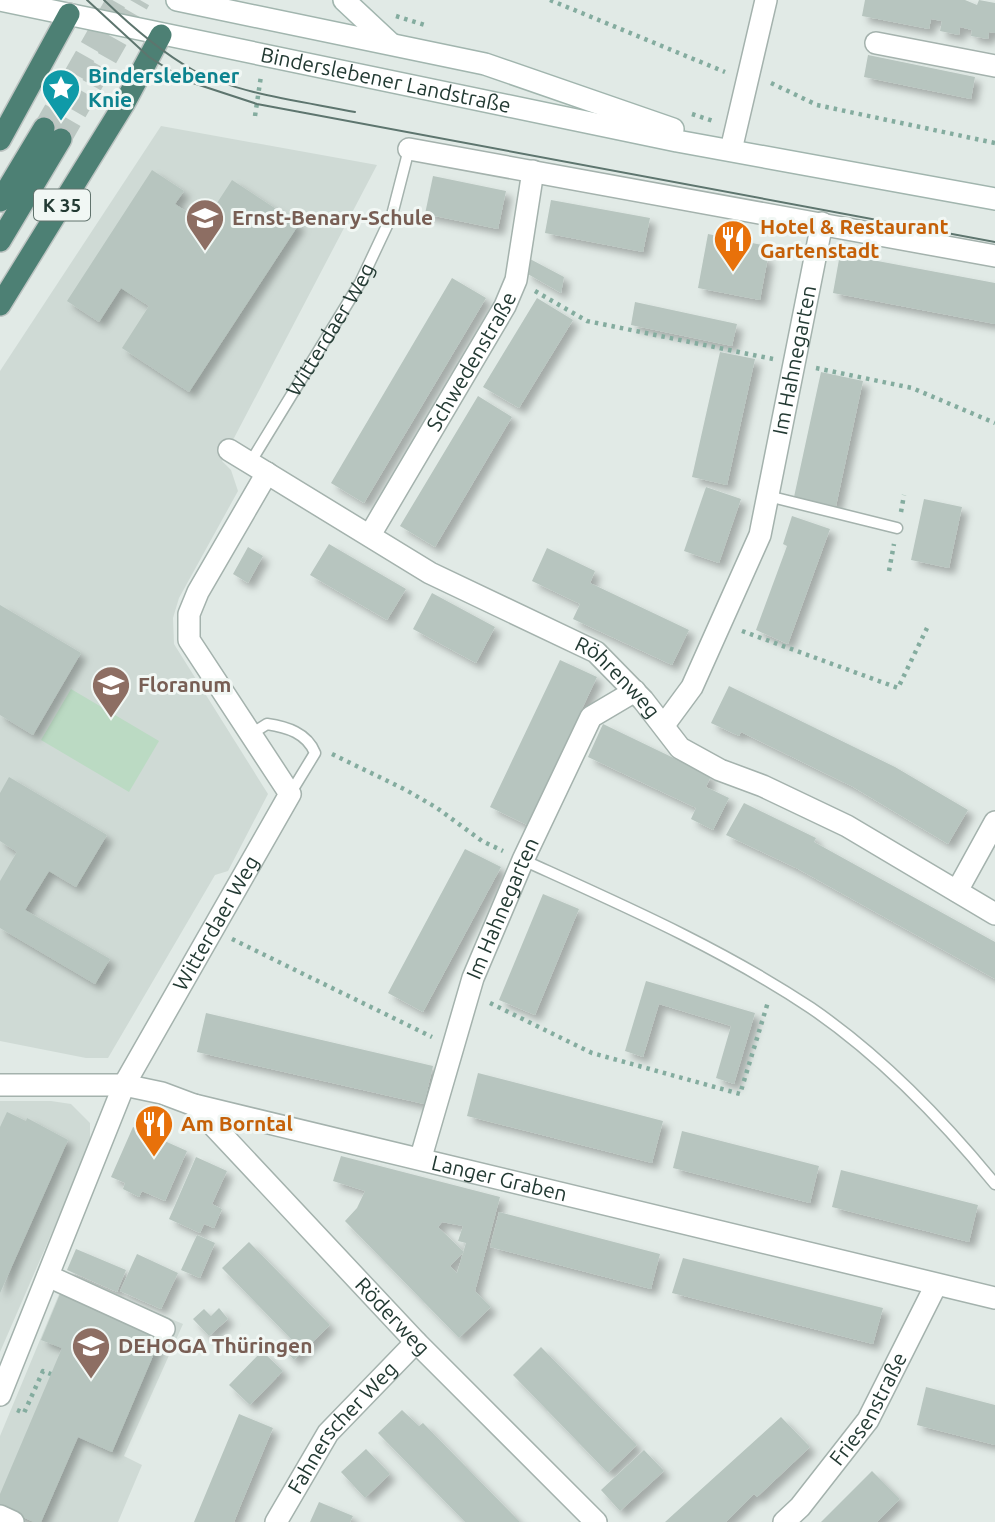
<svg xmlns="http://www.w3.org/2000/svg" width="995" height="1522" viewBox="0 0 995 1522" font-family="Ubuntu,sans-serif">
  <defs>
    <filter id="shadow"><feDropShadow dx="6" dy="6" stdDeviation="3.5" flood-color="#0004"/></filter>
  </defs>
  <rect width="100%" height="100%" fill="#e1eae6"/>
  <path fill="#cfdad5" d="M161,126L377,165L222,461L231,470L238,491L179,598L173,618L174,644L268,794L228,871L215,875L108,1058H86L0,1041V371Z
    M0,1101H51L71,1104L90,1123V1145L0,1352Z
    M67,1275L183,1324L124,1456L142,1465L118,1522H0V1436Z"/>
  <path fill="#bbdac3" d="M71,689L159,741L129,792L41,740Z"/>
  <path fill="#b7c5bf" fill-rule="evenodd" filter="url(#shadow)" d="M865,0H965L977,5L979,0L995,3V33L989,32L988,39L971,36L972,30L960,27L959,35L940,31L942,21L931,19L929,29L862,16Z
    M868,55L975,77L971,99L864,77Z
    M152,170L184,191L175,204L204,223L232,180L299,224L189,392L122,348L149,306L121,288L99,322L67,301Z
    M433,176L506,191L498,229L425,214Z
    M551,200L650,218L643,252L545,233Z
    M708,234L762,245L759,256L768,257L760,300L698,288Z
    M840,254L995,283V324L833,293Z
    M530,259L564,277L561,293L526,273Z
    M452,278L486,298L364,503L331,483Z
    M537,298L573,320L519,408L483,387Z
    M635,302L737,324L732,346L631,325Z
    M720,352L755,359L727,485L692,477Z
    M821,372L863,381L836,506L794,497Z
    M478,396L512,417L435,547L400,526Z
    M706,487L741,499L719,563L684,551Z
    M924,499L962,507L949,568L911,560Z
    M792,516L830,529L788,644L756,630L787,546L783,544Z
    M329,544L406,589L387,620L310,575Z
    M248,547L263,556L248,583L233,574Z
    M547,548L595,571L590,583L689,630L672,665L573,619L580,604L532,581Z
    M432,593L495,627L476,663L413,629Z
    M0,605L81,653L33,735L0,715Z
    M560,660L597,677L527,825L490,807Z
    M729,686L895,767L968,810L948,844L853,787L741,732L739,736L711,723Z
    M603,724L711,776L706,787L729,798L713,830L691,819L696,808L588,757Z
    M9,777L107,835L76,887L49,871L25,910L110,959L95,984L0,928V881L17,852L0,841V793Z
    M744,803L816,838L814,842L995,942V979L798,869L726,835Z
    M465,849L501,867L423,1012L388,993Z
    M543,894L579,909L535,1015L499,1000Z
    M646,981L755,1013L734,1084L716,1078L731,1026L659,1004L643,1057L625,1051Z
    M206,1013L433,1066L424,1104L197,1052Z
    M478,1073L663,1121L652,1163L467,1116Z
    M7,1112L26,1121L27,1118L68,1140L0,1293V1127Z
    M133,1127L187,1151L165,1201L142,1191L139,1197L123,1189L125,1183L111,1177Z
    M682,1131L819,1166L810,1203L673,1168Z
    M341,1156L500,1197L475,1291L491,1307L459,1338L345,1221L357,1208L365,1191L333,1181ZM442,1222L463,1226L458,1241L466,1243L457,1273L450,1266L464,1252L438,1227Z
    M196,1157L227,1171L212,1204L222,1209L214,1228L204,1224L200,1233L169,1219Z
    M841,1170L978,1205L969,1242L832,1207Z
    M499,1212L660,1254L651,1289L490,1247Z
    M197,1235L215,1243L200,1278L181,1270Z
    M249,1242L330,1325L294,1360L282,1347L291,1339L222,1268Z
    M76,1249L126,1270L117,1292L67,1270Z
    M137,1254L178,1273L161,1309L120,1291Z
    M683,1258L883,1308L873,1344L672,1293Z
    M60,1294L161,1337L112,1452L78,1437L41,1522H34L0,1507V1494L62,1348L41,1340Z
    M219,1308L228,1319L209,1336L193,1319L204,1309L211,1316Z
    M541,1347L637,1445L608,1473L513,1375Z
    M262,1351L283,1371L250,1405L229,1385Z
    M926,1387L995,1405V1445L917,1425Z
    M402,1410L419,1426L423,1423L520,1522H465L378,1433Z
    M239,1414L273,1428L242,1502L234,1522H194Z
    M781,1417L810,1447L757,1497L754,1494L726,1522H665Z
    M366,1449L390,1474L365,1498L341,1472Z
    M644,1450L664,1471L620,1511L601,1490Z
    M872,1471L900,1499L877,1522H821Z
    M319,1502L353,1516L350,1522H310Z"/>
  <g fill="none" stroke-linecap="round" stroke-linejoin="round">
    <path stroke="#bbc7c2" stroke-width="21" stroke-dasharray="21 10" stroke-linecap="butt" d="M44,128L117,0
      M61,139L140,0"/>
    <g stroke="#a4b2ad" stroke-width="13">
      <g id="service">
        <path id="s1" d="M250,463L360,283L392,215L409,149"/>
        <path d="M768,496L897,528"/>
        <path d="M251,734L267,724C287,727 307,733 315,753L290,794"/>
        <path d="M523,860C622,905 721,948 811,1008C881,1056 942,1119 995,1184"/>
      </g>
    </g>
    <g stroke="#a4b2ad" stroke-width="24">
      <g id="minor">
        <path d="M876,43L995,66"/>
        <path d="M409,149L995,256"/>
        <path d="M731,150L766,0"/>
        <path id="s2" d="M229,450L430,573L596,652L643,700L680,748L720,770L763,786L847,826L995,914"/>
        <path id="s3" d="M370,535L505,306L516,280L533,171"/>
        <path id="s4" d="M664,725L692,687L760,535L822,223"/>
        <path d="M957,891L995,822"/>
        <path id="s5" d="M0,1085H124L162,1093L194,1105L995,1298"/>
        <path id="s6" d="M194,1105L416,1342L596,1522"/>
        <path id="s7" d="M421,1157L473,978L523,860L591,717L635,691"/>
        <path d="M48,1276L164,1329"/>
        <path id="s8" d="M0,1395L124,1085L290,794L189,640V614L198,592L267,473"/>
        <path d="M0,1516L13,1522"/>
        <path id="s9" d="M276,1522L328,1433L416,1342"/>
        <path id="s10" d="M784,1522L800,1507L868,1420L936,1285"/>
      </g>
    </g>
    <g stroke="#a1b5ae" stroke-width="24">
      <g id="secondary">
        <path id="s11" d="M0,0L677,141L995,199"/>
        <path d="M177,0L485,64L673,129"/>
        <path d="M344,0L390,43"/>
      </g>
    </g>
    <g stroke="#bdc4c2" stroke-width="24">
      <path id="trunk" d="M0,140L69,14
        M0,201L44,128
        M0,241L61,139
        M0,305L124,104L161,35"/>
    </g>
    <path stroke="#84ac9f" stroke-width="4.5" stroke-dasharray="3.5 5" stroke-linecap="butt" d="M550,0L725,72
      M396,16L428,26
      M771,83L817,105L995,143
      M692,114L713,121
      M255,116L261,76
      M535,291L587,321L773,359
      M816,368L912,388L995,423
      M901,512L904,495
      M889,571L894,544
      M742,631L898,688L927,628
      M332,754L406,790L437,808L482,841L503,851
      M232,939L432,1037
      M490,1003L592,1053L740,1094L768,1002
      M17,1410L24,1413L43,1371L51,1374"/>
    <use href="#service" stroke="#fff" stroke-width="10"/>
    <use href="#minor" stroke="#fff" stroke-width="21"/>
    <use href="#secondary" stroke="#fff" stroke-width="21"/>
    <use href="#trunk" stroke="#4d8074" stroke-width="21"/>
    <path stroke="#5d756e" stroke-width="2" d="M87,0L149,57L187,81L257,104L995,242
      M104,0C131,26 161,52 193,70C237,94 306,102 355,112"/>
  </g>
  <defs>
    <g id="sight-pin" transform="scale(2.0125)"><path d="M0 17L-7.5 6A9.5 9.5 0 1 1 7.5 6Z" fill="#0f9aa8" stroke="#f1f7f4"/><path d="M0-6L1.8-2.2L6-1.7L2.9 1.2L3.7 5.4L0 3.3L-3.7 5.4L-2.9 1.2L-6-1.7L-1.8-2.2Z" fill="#fff"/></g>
    <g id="school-pin" transform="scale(2.0125)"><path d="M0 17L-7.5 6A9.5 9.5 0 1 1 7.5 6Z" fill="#8d6e63" stroke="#f1f7f4"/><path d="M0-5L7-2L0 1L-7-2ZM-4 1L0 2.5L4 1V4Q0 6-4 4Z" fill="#fff"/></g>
    <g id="restaurant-pin" transform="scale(2.0125)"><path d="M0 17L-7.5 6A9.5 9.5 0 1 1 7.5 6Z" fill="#e8710a" stroke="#f1f7f4"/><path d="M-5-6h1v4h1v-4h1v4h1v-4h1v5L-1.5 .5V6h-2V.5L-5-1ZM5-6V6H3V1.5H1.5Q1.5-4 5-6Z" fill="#fff"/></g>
  </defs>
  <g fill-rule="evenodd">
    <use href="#sight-pin" x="61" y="88"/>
    <use href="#school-pin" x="205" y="218"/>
    <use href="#restaurant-pin" x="733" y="239"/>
    <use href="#school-pin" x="111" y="685"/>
    <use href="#restaurant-pin" x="154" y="1124"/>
    <use href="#school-pin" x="91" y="1346"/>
  </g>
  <g text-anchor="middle" stroke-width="6" stroke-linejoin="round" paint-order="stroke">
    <rect fill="#f1f7f4" stroke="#61736d" stroke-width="2" x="34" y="189.5" width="56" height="31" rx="5"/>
    <g font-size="19" font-weight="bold" fill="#233a33">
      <text x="62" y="212">K 35</text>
    </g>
    <g font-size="21" font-weight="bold" fill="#0d838f" stroke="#f1f7f4" text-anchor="start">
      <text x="88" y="83">Binderslebener<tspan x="88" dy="24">Knie</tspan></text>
    </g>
    <g font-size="21" fill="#233a33" stroke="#f1f7f4">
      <text dy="7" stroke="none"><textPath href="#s11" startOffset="394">Binderslebener Landstraße</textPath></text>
      <text dy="7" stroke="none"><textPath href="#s1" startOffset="156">Witterdaer Weg</textPath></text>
      <text dy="7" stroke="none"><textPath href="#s4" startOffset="392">Im Hahnegarten</textPath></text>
      <text dy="7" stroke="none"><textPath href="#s3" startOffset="201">Schwedenstraße</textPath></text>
      <text dy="7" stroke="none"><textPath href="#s2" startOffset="452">Röhrenweg</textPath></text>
      <text dy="7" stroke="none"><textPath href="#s7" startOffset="262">Im Hahnegarten</textPath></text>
      <text dy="7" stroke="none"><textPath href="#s8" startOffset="520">Witterdaer Weg</textPath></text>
      <text dy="7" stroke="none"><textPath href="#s5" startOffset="511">Langer Graben</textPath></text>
      <text dy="7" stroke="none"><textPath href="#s6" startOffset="290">Röderweg</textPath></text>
      <text dy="7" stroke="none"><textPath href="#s10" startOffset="142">Friesenstraße</textPath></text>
      <text dy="7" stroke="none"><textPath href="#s9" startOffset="116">Fahnerscher Weg</textPath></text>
    </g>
    <g font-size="21" font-weight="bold" fill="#785e54" stroke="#f1f7f4" text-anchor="start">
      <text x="232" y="225">Ernst-Benary-Schule</text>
      <text x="138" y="692">Floranum</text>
      <text x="118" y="1353">DEHOGA Thüringen</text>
    </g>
    <g font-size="21" font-weight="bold" fill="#c56008" stroke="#f1f7f4" text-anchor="start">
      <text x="760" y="234">Hotel &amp; Restaurant<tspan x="760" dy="24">Gartenstadt</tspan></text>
      <text x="181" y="1131">Am Borntal</text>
    </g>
  </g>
</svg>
